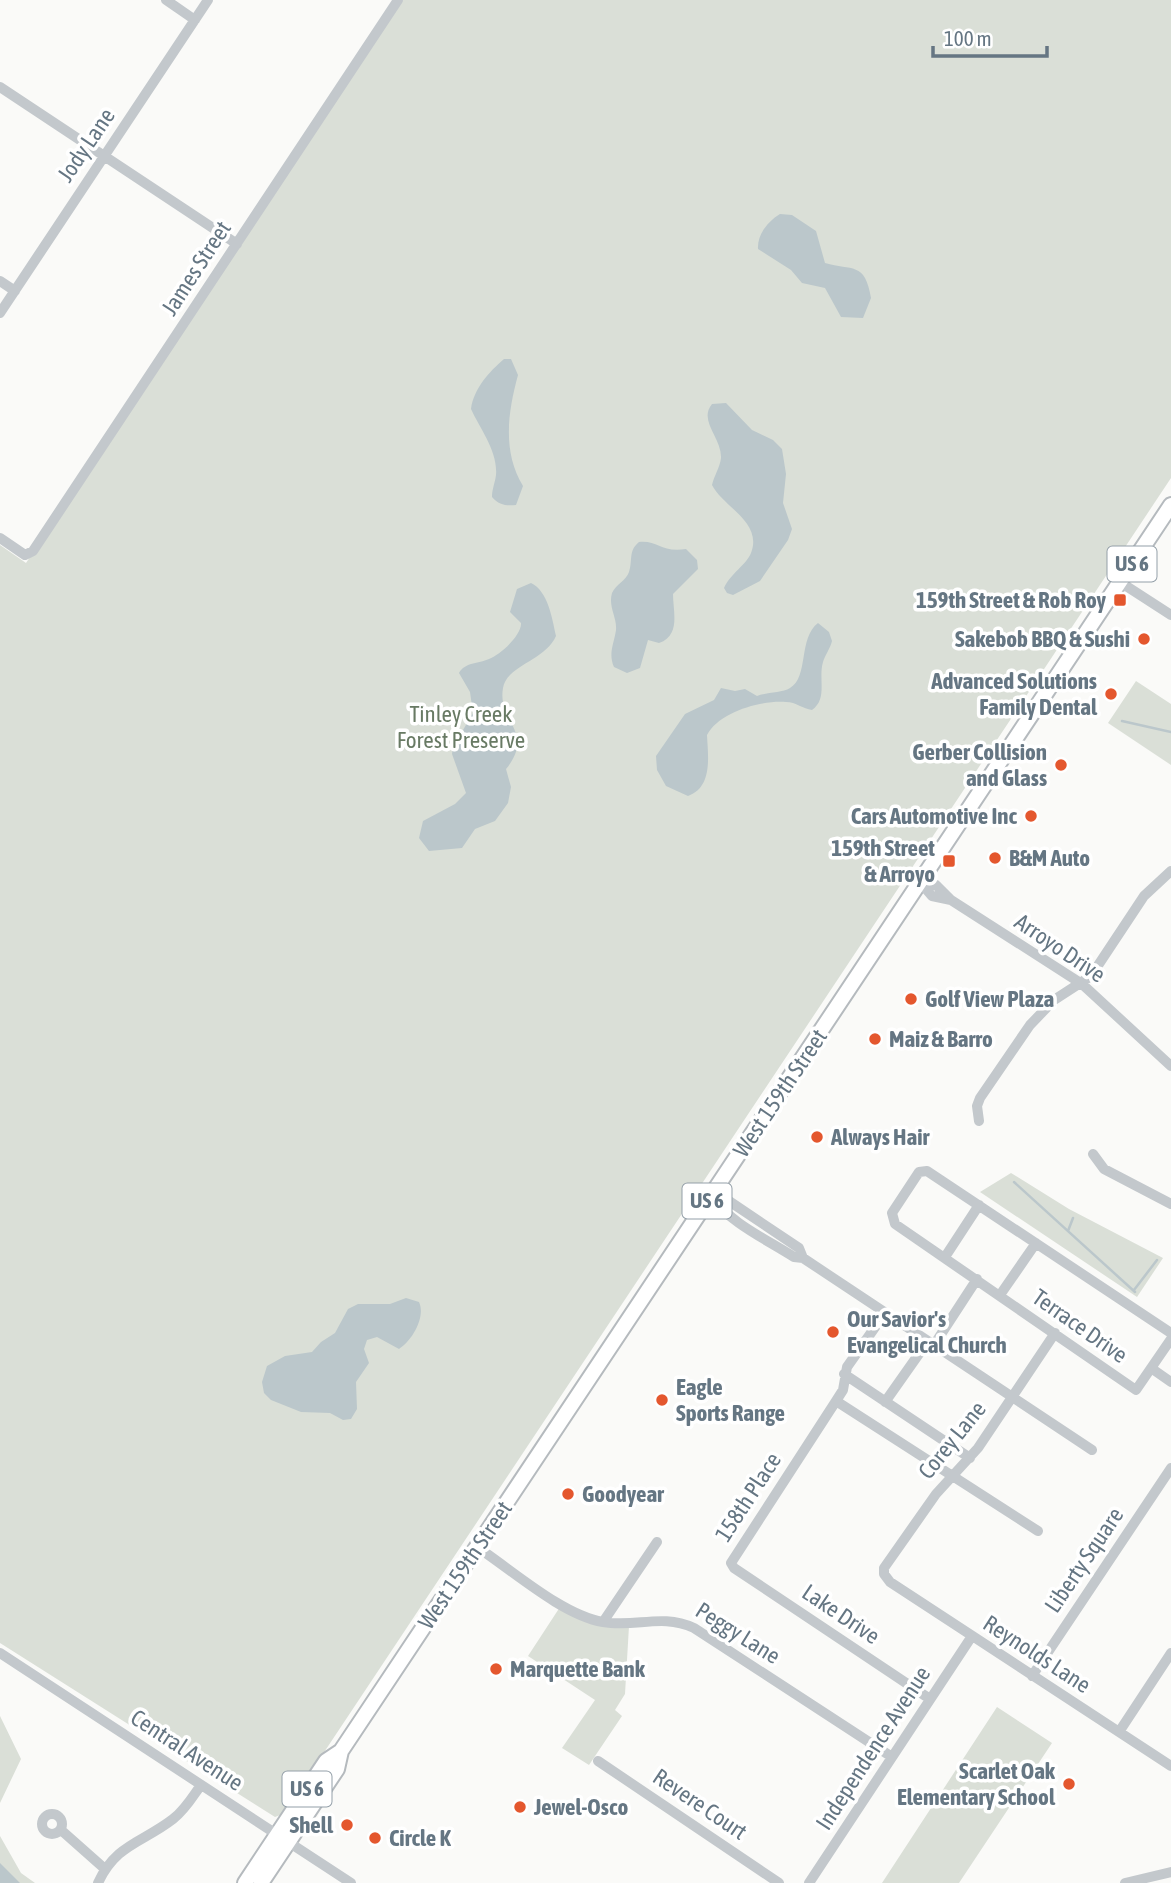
<svg xmlns="http://www.w3.org/2000/svg" width="1171" height="1883" viewBox="0 0 1171 1883" font-family="'Asap Condensed',sans-serif">
  <rect width="100%" height="100%" fill="#fafaf8"/>
  <path fill="#dadfd7" d="M403,0H1171V478L283,1814L275,1817L0,1643V545L26,563Z
    M1136,681L1171,704V765L1108,723Z
    M1011,1173L1069,1209L1163,1258L1137,1297L980,1192Z
    M560,1607L629,1626L625,1694L615,1710L622,1716L589,1765L562,1748L595,1700L528,1656Z
    M997,1707L1052,1743L959,1883H882Z
    M0,1716L21,1759L0,1803Z
    M0,1836L21,1873L35,1883H0Z"/>
  <path fill="#bbc7cb" d="M780,214L792,215L816,231L825,263C852,271 865,261 871,298L863,318L841,317L825,288L802,283L791,270L758,249C757,235 768,221 780,214Z
    M504,359H511L518,375C508,412 502,451 523,486L516,505C506,506 499,505 492,497C492,489 495,483 496,475C498,451 480,429 471,409C474,388 489,372 504,359Z
    M726,403L752,430L773,440L782,449L786,474L783,503L792,529L788,540L760,581L733,595L727,593L724,588C730,574 747,564 751,553C763,522 723,507 712,485C714,476 720,467 721,458C722,438 698,421 712,404Z
    M639,542C658,540 661,553 686,549L697,560L698,569L673,594C673,612 681,635 659,643L648,640L640,668L627,673L614,667C608,653 614,644 616,630C617,617 608,607 612,593C616,584 626,581 629,572C633,560 628,551 639,542Z
    M531,583C548,591 552,618 556,636C545,661 507,665 503,688C497,722 536,732 506,769L511,787L508,803L495,821L475,829L462,848L429,851L419,838L423,821L455,804L466,793L452,754L453,747L473,713L470,692L459,673C465,662 478,664 489,659C500,655 522,635 521,623L510,612L517,589Z
    M818,623L829,632L832,641C830,649 825,655 823,662C818,678 828,699 812,710C803,709 796,702 786,702C761,700 719,712 707,735C708,756 713,787 688,796L666,786L657,770L656,756L685,714L714,700L721,688L735,691L745,689L757,696C767,692 782,693 790,688C809,677 798,638 818,623Z
    M406,1298L419,1302C426,1317 412,1341 399,1349L377,1337L367,1340L364,1349L369,1363L356,1382L357,1409L351,1419L343,1420L330,1413L301,1412L271,1400L264,1393L262,1382L267,1366L285,1356L312,1352L321,1342L335,1333L348,1309L358,1304H390Z
    M0,1863L20,1883H0Z"/>
  <g fill="none" stroke-linecap="round" stroke-linejoin="round">
    <path stroke="#bbc7cb" stroke-width="2.5" d="M1122,721L1171,732
      M1014,1182L1135,1292
      M1068,1231L1073,1218
      M1134,1290L1157,1260"/>
    <g stroke="#b5babe" stroke-width="18">
      <path id="major" d="M245,1883L326,1761L341,1751
        M261,1883L337,1769L341,1751L1171,505"/>
    </g>
    <path stroke="#c3c8cc" stroke-width="10" d="M166,0L195,20
      M0,87L237,244
      M0,281L15,291
      M0,313L208,0
      M0,538L25,555L33,551L398,0
      M1120,582L1171,615
      M920,882L936,885L951,900L1082,984L1171,1066
      M920,882L932,896L951,900
      M979,1121L977,1106L980,1098L1030,1025L1054,1000L1091,976L1144,896L1171,871
      M1093,1154L1104,1169L1171,1204
      M711,1196C730,1223 766,1239 794,1257L803,1258L1092,1450
      M711,1196L726,1199L799,1248L803,1258
      M945,1257L979,1205
      M1000,1295L1036,1243
      M885,1313L847,1367L843,1390L836,1401L731,1563L734,1568L930,1699
      M1055,1333L978,1448L936,1494L884,1568V1574L890,1582L1171,1766
      M1171,1333L927,1171L919,1172L892,1213L895,1224L1136,1390L1171,1339
      M934,1345L977,1279
      M1151,1368L1171,1382
      M844,1374L970,1458
      M836,1401L1038,1531
      M885,1402L928,1341
      M477,1547C512,1570 562,1615 603,1622C636,1628 661,1613 694,1628L892,1757
      M603,1622L657,1542
      M0,1653L351,1883
      M1032,1676L1171,1468
      M1119,1732L1171,1653
      M598,1761L779,1883
      M42 1824a10 10 0 1 1 20 0a10 10 0 1 1-20 0Z
      M61,1830L105,1869
      M98,1883C116,1844 142,1843 173,1819C185,1810 193,1796 201,1785
      M809,1883L972,1636
      M1125,1883L1171,1872"/>
    <use href="#major" stroke="#fff" stroke-width="14"/>
  </g>
  <g fill="#e4572e" stroke="#fff" stroke-width="2.5">
    <rect x="1113" y="593" width="14" height="14" rx="3.5"/>
    <circle cx="1144" cy="639" r="7"/>
    <circle cx="1111" cy="694" r="7"/>
    <circle cx="1061" cy="765" r="7"/>
    <circle cx="1031" cy="816" r="7"/>
    <circle cx="995" cy="858" r="7"/>
    <rect x="942" y="854" width="14" height="14" rx="3.5"/>
    <circle cx="911" cy="999" r="7"/>
    <circle cx="875" cy="1039" r="7"/>
    <circle cx="817" cy="1137" r="7"/>
    <circle cx="833" cy="1332" r="7"/>
    <circle cx="662" cy="1400" r="7"/>
    <circle cx="568" cy="1494" r="7"/>
    <circle cx="496" cy="1669" r="7"/>
    <circle cx="1069" cy="1784" r="7"/>
    <circle cx="520" cy="1807" r="7"/>
    <circle cx="347" cy="1825" r="7"/>
    <circle cx="375" cy="1838" r="7"/>
  </g>
  <g text-anchor="middle" stroke-width="7" stroke-linejoin="round" paint-order="stroke">
    <g fill="#fff" stroke="#939fa8" stroke-width="2">
      <rect x="1107.5" y="546.5" width="49" height="35" rx="5"/>
      <rect x="682.5" y="1183.5" width="49" height="35" rx="5"/>
      <rect x="282.5" y="1771.5" width="49" height="35" rx="5"/>
    </g>
    <g font-size="21" font-weight="bold" fill="#657683">
      <text x="1132" y="571">US 6</text>
      <text x="707" y="1208">US 6</text>
      <text x="307" y="1796">US 6</text>
    </g>
    <g font-size="23" fill="#657683" stroke="#fff">
      <text transform="translate(86 145) rotate(-56)" y="8">Jody Lane</text>
      <text transform="translate(196 268) rotate(-57)" y="8">James Street</text>
      <text transform="translate(1060 948) rotate(34)" y="8">Arroyo Drive</text>
      <text transform="translate(780 1093) rotate(-56)" y="8">West 159th Street</text>
      <text transform="translate(1080 1326) rotate(35)" y="8">Terrace Drive</text>
      <text transform="translate(952 1440) rotate(-51)" y="8">Corey Lane</text>
      <text transform="translate(748 1497) rotate(-57)" y="8">158th Place</text>
      <text transform="translate(1084 1560) rotate(-56)" y="8">Liberty Square</text>
      <text transform="translate(465 1565) rotate(-56)" y="8">West 159th Street</text>
      <text transform="translate(841 1614) rotate(34)" y="8">Lake Drive</text>
      <text transform="translate(738 1633) rotate(32)" y="8">Peggy Lane</text>
      <text transform="translate(1037 1654) rotate(33)" y="8">Reynolds Lane</text>
      <text transform="translate(873 1748) rotate(-57)" y="8">Independence Avenue</text>
      <text transform="translate(187 1750) rotate(33)" y="8">Central Avenue</text>
      <text transform="translate(700 1804) rotate(34)" y="8">Revere Court</text>
    </g>
    <g font-size="23" font-weight="bold" fill="#657683" stroke="#fff" text-anchor="start">
      <text x="1106" y="608" text-anchor="end">159th Street &amp; Rob Roy</text>
      <text x="1130" y="647" text-anchor="end">Sakebob BBQ &amp; Sushi</text>
      <text x="1097" y="689" text-anchor="end">Advanced Solutions<tspan x="1097" dy="26">Family Dental</tspan></text>
      <text x="1047" y="760" text-anchor="end">Gerber Collision<tspan x="1047" dy="26">and Glass</tspan></text>
      <text x="1017" y="824" text-anchor="end">Cars Automotive Inc</text>
      <text x="935" y="856" text-anchor="end">159th Street<tspan x="935" dy="26">&amp; Arroyo</tspan></text>
      <text x="1009" y="866">B&amp;M Auto</text>
      <text x="925" y="1007">Golf View Plaza</text>
      <text x="889" y="1047">Maiz &amp; Barro</text>
      <text x="831" y="1145">Always Hair</text>
      <text x="847" y="1327">Our Savior's<tspan x="847" dy="26">Evangelical Church</tspan></text>
      <text x="676" y="1395">Eagle<tspan x="676" dy="26">Sports Range</tspan></text>
      <text x="582" y="1502">Goodyear</text>
      <text x="510" y="1677">Marquette Bank</text>
      <text x="1055" y="1779" text-anchor="end">Scarlet Oak<tspan x="1055" dy="26">Elementary School</tspan></text>
      <text x="534" y="1815">Jewel-Osco</text>
      <text x="333" y="1833" text-anchor="end">Shell</text>
      <text x="389" y="1846">Circle K</text>
    </g>
    <g font-size="23" fill="#687a64" stroke="#fff">
      <text x="461" y="722">Tinley Creek<tspan x="461" dy="26">Forest Preserve</tspan></text>
    </g>
  </g>
  <path d="M933 46v10h114v-10" fill="none" stroke="#657683" stroke-width="3.5"/>
  <text x="944" y="46" font-size="21" fill="#657683" stroke="#ffffff" stroke-width="5" paint-order="stroke">100 m</text>
</svg>
